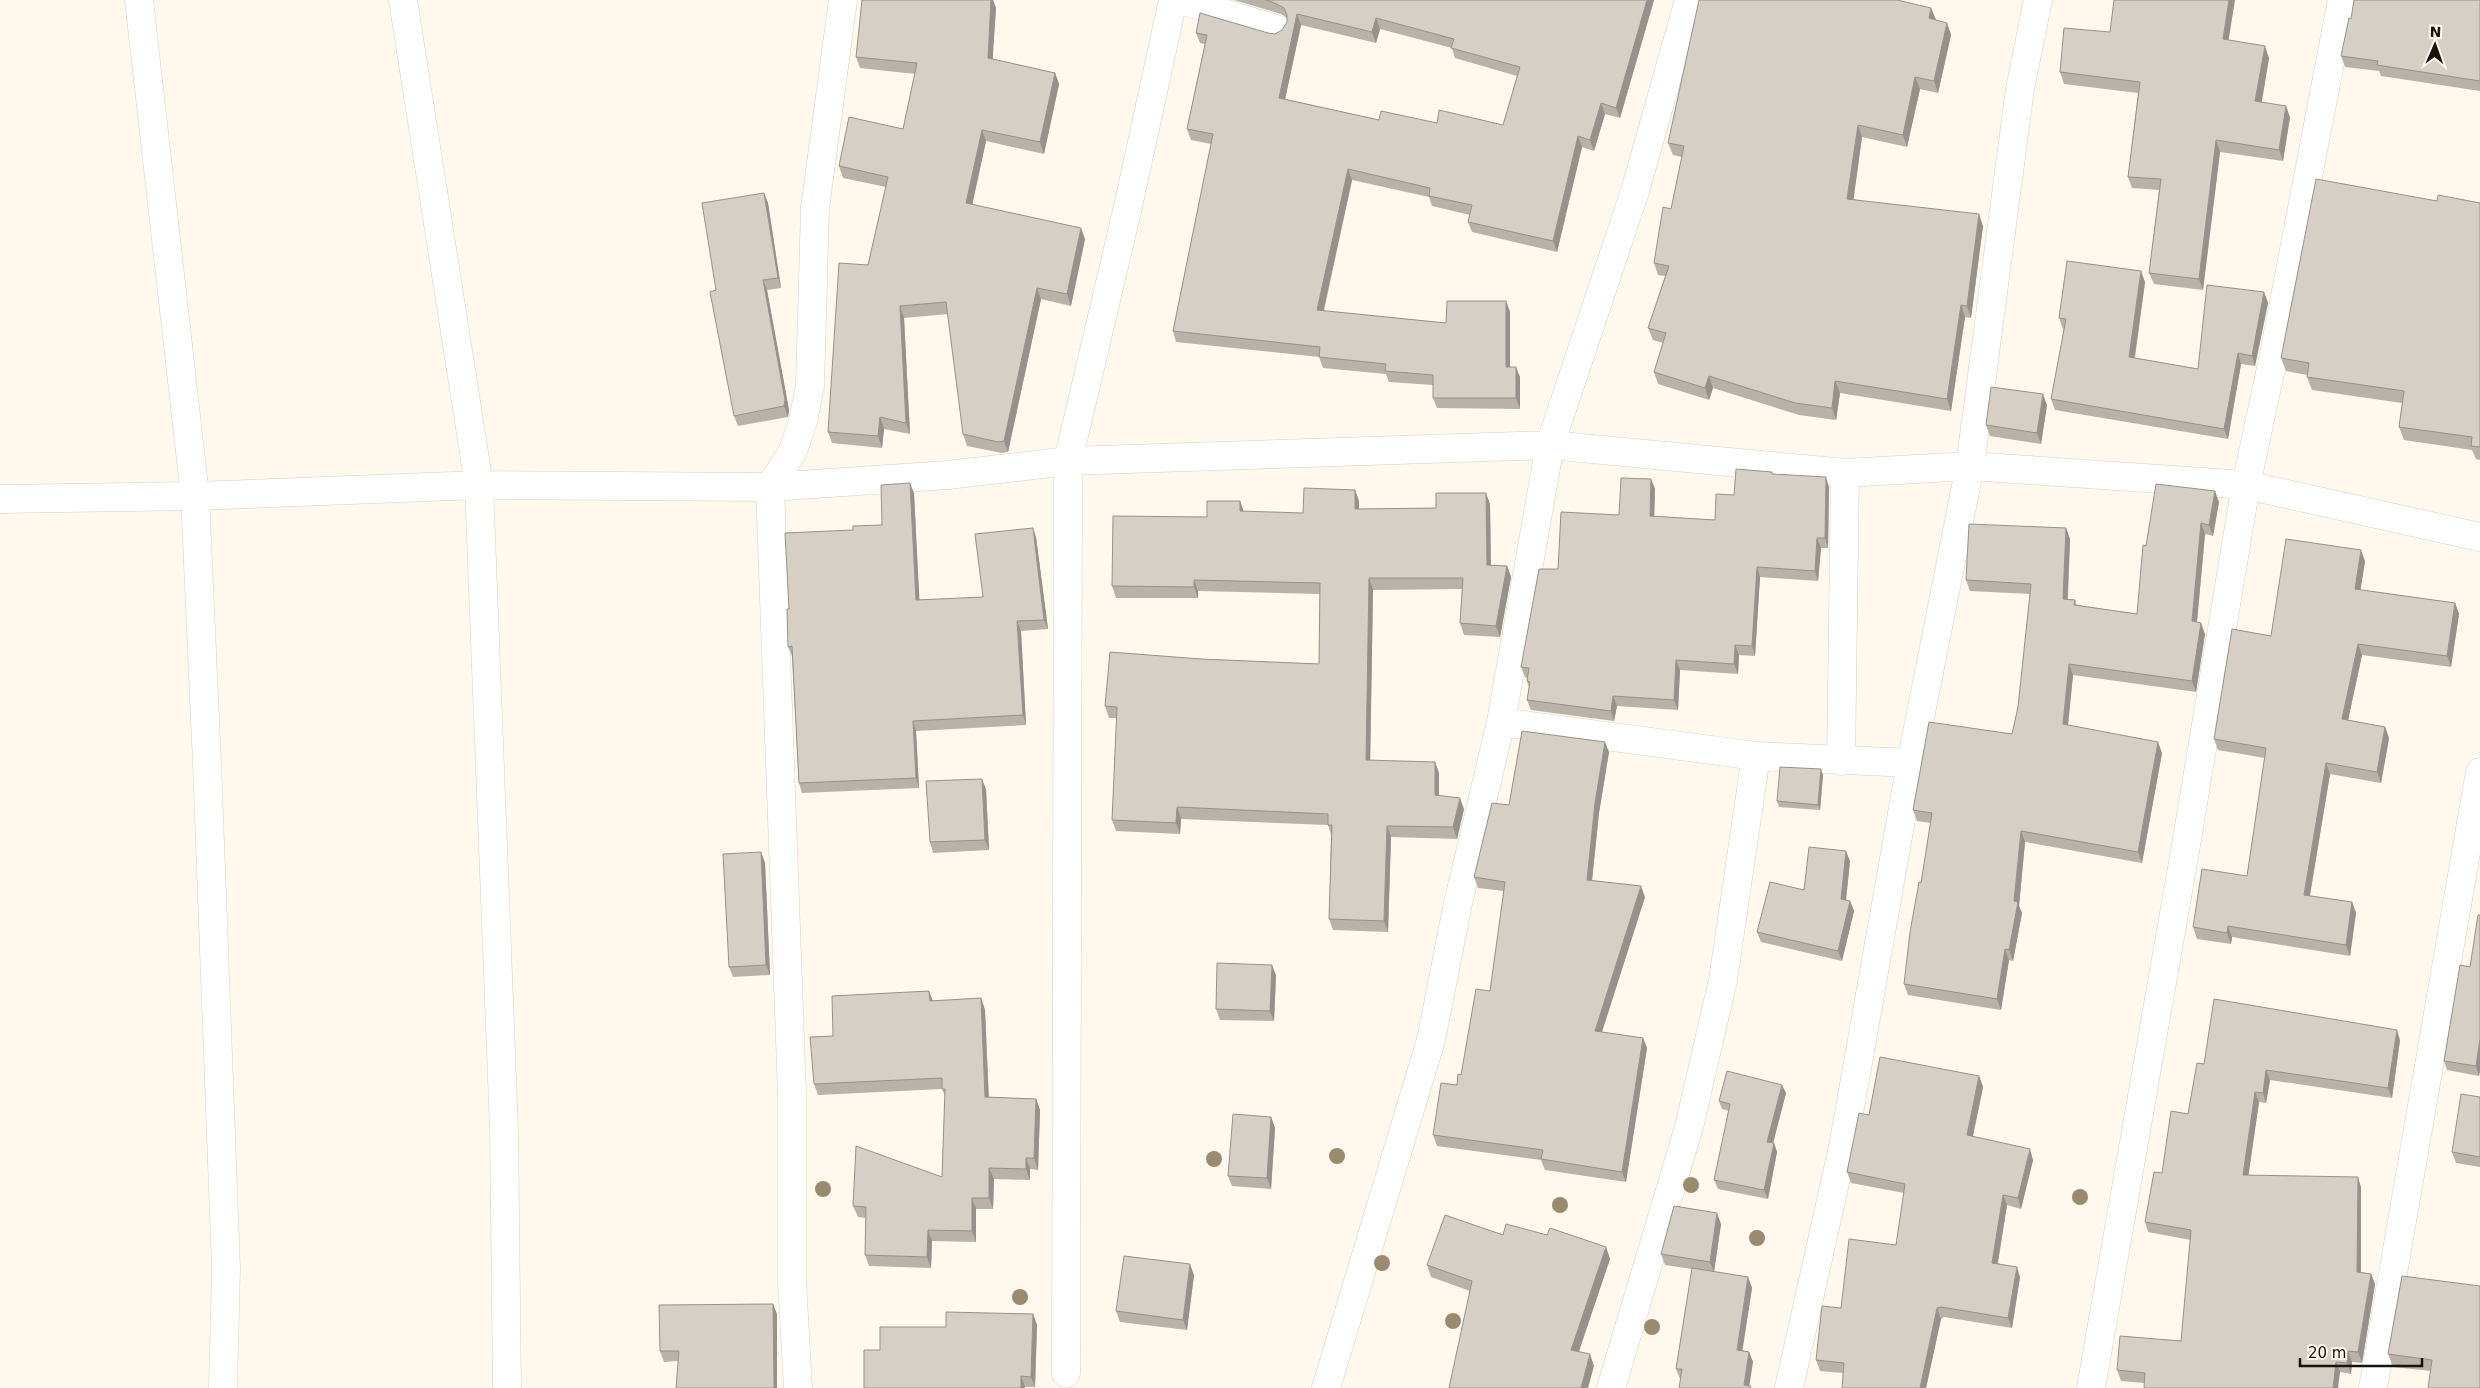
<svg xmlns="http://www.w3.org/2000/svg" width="2480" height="1388" viewBox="0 0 2480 1388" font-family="'DejaVu Sans',sans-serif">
  <rect width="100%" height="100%" fill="#fff8ed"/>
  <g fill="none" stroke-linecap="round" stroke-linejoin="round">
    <g stroke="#d6cfc5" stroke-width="29">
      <path id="street" d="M139,0L195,496L207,763L226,1268L223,1388
        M403,0L479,485L504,1130L507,1388
        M1181,0L1276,29
        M0,499L195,496L479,485L770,487L948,475L1068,461L1550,445L1845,473L1970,466L2246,485L2480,537
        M1501,722L1756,756L1911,763
        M1841,761L1845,473
        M1066,1373L1068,461L1127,211L1173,0
        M798,1388L792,1281V1094L770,487L793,451L803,421L810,386L815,208L843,0
        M1326,1388L1431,1040L1458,903L1501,722L1550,445L1635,191L1689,0
        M1611,1388L1689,1127L1723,980L1756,756
        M1789,1388L1843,1147L1911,763L1970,466L2020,89L2038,0
        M2091,1388L2185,851L2246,485L2273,359L2342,0
        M2373,1388L2480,772"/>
    </g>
    <use href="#street" stroke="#fff" stroke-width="28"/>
  </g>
  <g fill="#9a8b6f">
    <circle cx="1337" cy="1156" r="8"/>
    <circle cx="1214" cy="1159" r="8"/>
    <circle cx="1691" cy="1185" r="8"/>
    <circle cx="823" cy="1189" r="8"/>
    <circle cx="2080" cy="1197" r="8"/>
    <circle cx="1560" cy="1205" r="8"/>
    <circle cx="1757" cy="1238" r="8"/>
    <circle cx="1382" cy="1263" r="8"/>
    <circle cx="1020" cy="1297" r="8"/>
    <circle cx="1453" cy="1321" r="8"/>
    <circle cx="1652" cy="1327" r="8"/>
  </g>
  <path fill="#b8b2a9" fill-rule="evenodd" d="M862,0H993L996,8L992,59L1055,73L1059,84L1044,154L986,141L972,205L1085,239L1071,306L1041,299L1008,452L1002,453L967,446L963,434L948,314L904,318L910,434L884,429L882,448L832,443L828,432L868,265L886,187L843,178L839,166L903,129L915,74L860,68L856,57Z
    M1234,0H1654L1620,118L1605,114L1594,151L1582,147L1557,252L1472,232L1468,222L1470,215L1432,206L1429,197L1352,180L1324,311L1446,323L1506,301L1510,312V367L1520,377V409L1437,408L1433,398V385L1389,382L1386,374L1323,368L1319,357L1176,342L1173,331L1211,144L1191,140L1187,129L1205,44L1200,43L1196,33L1275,34L1282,30L1287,22V18L1281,14ZM1301,25L1376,43L1380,29L1452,48L1455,58L1517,76L1503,125L1437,123L1379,120L1285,99Z
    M2480,0V91L2381,76L2379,71L2345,67L2341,56Z
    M1931,8L1936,20L1947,23L1951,35L1938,93L1920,89L1907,147L1862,137L1853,199L1983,226L1971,318L1965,317L1951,411L1840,393L1836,420L1799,415L1713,388L1709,400L1658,384L1654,372L1663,343L1653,340L1648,328L1665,276L1658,275L1654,263L1671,209L1682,157L1673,155L1668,143Z
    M2110,32L2229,40L2269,58L2261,102L2290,117L2283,161L2220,152L2203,290L2154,284L2149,273L2159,190L2132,188L2128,177L2138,93L2064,84L2060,72Z
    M764,193L768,203L781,288L767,290L789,410L788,417L738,426L734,416L716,290Z
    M2437,201L2480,203V460L2476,459L2472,450L2404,440L2399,427L2402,403L2312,390L2307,377V375L2286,371L2281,358Z
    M2145,282L2135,358L2198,369L2264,292L2268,303L2255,366L2241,364L2228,439L2055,410L2051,399L2064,329H2063L2059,318Z
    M2047,405L2041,444L1990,436L1986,425Z
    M1773,474L1829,487L1828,548H1821L1818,581L1760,577L1755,656L1739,655L1738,674L1680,670L1678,710L1617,706L1614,721L1531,710L1527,700L1529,688L1527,681V678L1525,677L1521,667L1558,569L1619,515L1651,479L1655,489L1654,516L1715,520L1734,495Z
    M1355,490L1359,501V509L1436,508L1490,504L1491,565L1507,566L1511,577L1500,637L1464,635L1460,623L1462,589L1373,590L1370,761L1435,762L1439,773V795L1464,809L1457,839L1391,837L1388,932L1333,930L1329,919L1331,835L1328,825L1181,819L1180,834L1116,831L1112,820L1117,718H1109L1105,706L1201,659L1319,664L1320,594L1198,591V598H1116L1112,586L1207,517L1240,501L1244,512L1303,513Z
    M914,493L919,600L983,597L1036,537L1048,629L1021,631L1026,725L916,731L919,788L802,793L799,783L792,656L788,647L789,609L853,530L882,525Z
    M2219,502L2213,536L2205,534L2197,622L2205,634L2196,692L2073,675L2068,725L2162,753L2142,863L2025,842L2019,906L2022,913L2013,961L2009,960L2001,1010L1908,995L1904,984L1931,823L1917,821L1913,810L2012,734L2018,707L2030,594L1970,591L1966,580L2066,528L2070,539L2068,599L2075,600L2077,605L2137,614L2146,546Z
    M2365,561L2360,590L2455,603L2459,614L2451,667L2362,655L2348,720L2385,727L2389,738L2381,783L2330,774L2310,896L2352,902L2356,913L2350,956L2232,937L2231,944L2197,939L2193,927L2247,876L2265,758L2218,750L2214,739L2271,636Z
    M1609,752L1599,813L1592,880L1645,897L1602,1032L1643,1038L1647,1048L1626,1182L1545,1170L1541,1160L1437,1146L1433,1135L1461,1075L1490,991L1504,891L1478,888L1474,877L1509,805Z
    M1823,775L1820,810L1779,807L1777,801Z
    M986,789L989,850L933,853L930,842Z
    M761,852L765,863L770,975L733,977L729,967Z
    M1850,861L1846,900L1850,901L1854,911L1842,961L1761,942L1757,932L1804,890Z
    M2480,915V1071L2479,1076L2447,1070L2444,1061L2470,967Z
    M1276,975L1274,1021L1220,1020L1216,1009Z
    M929,991L933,1001L981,998L985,1010L989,1097L1036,1099L1040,1110L1038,1170L1030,1169V1180L994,1179L993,1209H976V1242L932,1241L931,1268L869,1266L865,1255L866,1218L858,1217L853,1206L942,1177L945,1096L942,1089L818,1095L814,1084L833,1036Z
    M2400,1040L2392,1098L2270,1080L2266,1103L2259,1102L2248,1175L2361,1187V1272L2371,1274L2375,1284L2362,1363L2352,1362L2351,1374L2340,1372L2144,1383L2121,1381L2117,1370L2181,1341L2191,1240L2148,1232L2145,1222L2162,1173L2188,1114L2204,1064Z
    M1979,1076L1983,1087L1973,1136L2033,1160L2021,1209L2007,1205L1998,1263L2020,1277L2012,1328L1944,1317L1941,1319L1926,1388H1842L1843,1373L1820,1371L1816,1360L1841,1308L1896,1245L1904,1193L1851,1183L1847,1172L1869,1115Z
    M1786,1093L1773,1143H1774L1777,1152L1768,1199L1718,1189L1714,1180L1729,1111L1722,1109L1719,1101Z
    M2480,1097V1167L2456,1163L2452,1152Z
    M1271,1117L1275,1128L1271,1189L1232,1186L1228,1176Z
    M1721,1224L1714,1272L1748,1277L1752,1288L1742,1350L1749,1352L1753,1362L1680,1379L1676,1369L1692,1269L1665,1265L1661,1254Z
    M1503,1235H1547L1606,1247L1610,1259L1579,1352L1594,1366L1470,1291L1431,1277L1427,1265Z
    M1194,1275L1187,1330L1120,1322L1116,1311Z
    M2480,1286L2431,1371L2393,1367L2388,1354Z
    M777,1314L678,1361L664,1362L660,1351Z
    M1033,1314L1037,1325L1035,1387H1025L880,1350L946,1327Z"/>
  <path fill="#96918a" d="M991,0H993L996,8L992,70L988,58Z
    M1647,0H1654L1620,118L1616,108Z
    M2229,0H2235L2227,50L2223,39Z
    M1931,8L1936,20L1933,30L1929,18Z
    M1297,14L1301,25L1283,109L1279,98Z
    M1376,18L1380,29L1376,43L1372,32Z
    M1947,23L1951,35L1938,93L1934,81Z
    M2265,46L2269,58L2260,113L2255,101Z
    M1055,73L1059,84L1044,154L1040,142Z
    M1915,77L1920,89L1907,147L1903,135Z
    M1601,103L1605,114L1594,151L1590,140Z
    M2286,106L2290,117L2283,161L2279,150Z
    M1858,125L1862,137L1852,211L1847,199Z
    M982,130L986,141L970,215L966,203Z
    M1578,136L1582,147L1557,252L1553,241Z
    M2216,140L2220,152L2203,290L2199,279Z
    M1348,169L1352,180L1321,321L1317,310Z
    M764,193L768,203L781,288L778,278Z
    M1979,214L1983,226L1971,318L1967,306Z
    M1081,228L1085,239L1071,306L1067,294Z
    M2141,271L2145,282L2133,368L2129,357Z
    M763,280L767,290L789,410L788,417L784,406Z
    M1037,288L1041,299L1008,452L1004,441Z
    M2264,292L2268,303L2255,366L2252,356Z
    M1506,301L1510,312V377L1506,367Z
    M1961,305L1965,317L1951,411L1947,399Z
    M900,306L904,318L910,434L906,423Z
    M2238,353L2241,364L2228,439L2224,429Z
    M1516,367L1520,377V409L1516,398Z
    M1709,376L1713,388L1709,400L1705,388Z
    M1835,381L1840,393L1836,420L1832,408Z
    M2043,394L2047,405L2041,444L2037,433Z
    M880,417L884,429L882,448L878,436Z
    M1826,477L1829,487L1828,548L1825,538Z
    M1651,479L1655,489L1654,526L1650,516Z
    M910,483L914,493L920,610L916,600Z
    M1355,490L1359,501V520L1355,509Z
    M2215,491L2219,502L2213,536L2209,525Z
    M1486,493L1490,504L1491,576L1487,565Z
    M1240,501L1244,513L1240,511Z
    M2201,523L2205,534L2196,632L2192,621Z
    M1033,528L1036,537L1048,629L1044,620Z
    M2066,528L2070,539L2067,610L2063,599Z
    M1817,538L1821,548L1818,581L1815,571Z
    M2361,550L2365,561L2359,600L2355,589Z
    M1507,566L1511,577L1500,637L1496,626Z
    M1757,567L1760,577L1755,656L1752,646Z
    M1369,578L1373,590L1370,772L1366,760Z
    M1194,580L1198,591V598L1194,587Z
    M2455,603L2459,614L2451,667L2447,656Z
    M1017,621L1021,631L1026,725L1023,715Z
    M2201,623L2205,634L2196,692L2192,681Z
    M2358,644L2362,655L2346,730L2342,719Z
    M1735,645L1739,655L1738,674L1734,664Z
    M1676,660L1680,670L1678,710L1674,700Z
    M2069,664L2073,675L2067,735L2063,724Z
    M1613,696L1617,706L1614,721L1611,711Z
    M913,721L916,731L919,788L916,778Z
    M2385,727L2389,738L2381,783L2377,772Z
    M1605,742L1609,752L1599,813L1591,890L1587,880L1595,803Z
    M2158,742L2162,753L2142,863L2138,852Z
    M1435,762L1439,773V806L1435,795Z
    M2326,763L2330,774L2308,906L2304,895Z
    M1821,769L1823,775L1820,810L1818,805Z
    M982,779L986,789L989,850L985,840Z
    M1460,798L1464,809L1457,839L1453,827Z
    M1177,807L1181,819L1180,834L1176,823Z
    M1387,826L1391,837L1388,932L1384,921Z
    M2021,831L2025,842L2019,906L2022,913L2013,961L2009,950L2014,901Z
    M1846,851L1850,861L1845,909L1841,899Z
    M761,852L765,863L770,975L766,965Z
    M1641,886L1645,897L1599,1041L1595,1031Z
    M1850,901L1854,911L1842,961L1838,951Z
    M2352,902L2356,913L2350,956L2346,945Z
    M2228,926L2232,937L2231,944L2227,933Z
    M2005,949L2009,960L2001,1010L1997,999Z
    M1272,965L1276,975L1274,1021L1270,1011Z
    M929,991L933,1002L930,1001Z
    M981,998L985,1010L989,1108L985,1097Z
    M2397,1030L2400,1040L2392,1098L2388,1088Z
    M1643,1038L1647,1048L1626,1182L1622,1172Z
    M2480,1039V1071L2479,1076L2476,1066Z
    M2266,1070L2270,1080L2266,1103L2263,1093Z
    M1979,1076L1983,1087L1971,1145L1967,1135Z
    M1782,1085L1786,1093L1771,1151L1767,1142Z
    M2255,1092L2259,1102L2247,1186L2243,1175Z
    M1036,1099L1040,1110L1038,1170L1034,1158Z
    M1271,1117L1275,1128L1271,1189L1267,1178Z
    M1774,1143L1777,1152L1768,1199L1764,1190Z
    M2030,1149L2033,1160L2021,1209L2018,1198Z
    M1026,1158L1030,1169V1180L1026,1169Z
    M989,1168L994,1179L993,1209L989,1198Z
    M2358,1177L2361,1187V1282L2357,1272Z
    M2003,1195L2007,1205L1996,1273L1992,1263Z
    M972,1198L976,1209V1242L972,1231Z
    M1717,1213L1721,1224L1714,1272L1710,1262Z
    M928,1230L932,1241L931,1268L927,1257Z
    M1606,1247L1610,1259L1575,1362L1571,1350Z
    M1190,1264L1194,1275L1187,1330L1183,1320Z
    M2017,1267L2020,1277L2012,1328L2008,1318Z
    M2371,1274L2375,1284L2362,1363L2358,1352Z
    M1748,1277L1752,1288L1741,1360L1737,1350Z
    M773,1304L777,1314V1388H774Z
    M1937,1308L1941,1319L1926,1388H1920Z
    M1033,1314L1037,1325L1035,1387L1031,1377Z
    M2348,1351L2352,1362L2351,1374L2347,1363Z
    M1749,1352L1753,1362L1749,1388L1744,1385Z
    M1590,1354L1594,1366L1588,1388H1581Z
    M2336,1362L2340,1372L2338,1388H2333Z
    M1021,1376L1025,1387V1388H1021Z"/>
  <path fill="#d6cfc5" stroke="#96918a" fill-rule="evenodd" d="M862,0H991L988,58L1055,73L1040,142L982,130L966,203L1081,228L1067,294L1037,288L1004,441L998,442L963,434L946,302L900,306L906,423L880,417L878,436L828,432L839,263L868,265L888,177L839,166L849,117L903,129L917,63L856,57Z
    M1266,0H1647L1616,108L1601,103L1590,140L1578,136L1553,241L1468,222L1472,205L1429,196L1430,188L1348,169L1317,310L1446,323L1447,301H1506V367H1516V398H1433V375L1385,371L1386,364L1319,357L1320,347L1173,331L1213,134L1187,129L1207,35L1196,33L1200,13L1268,33L1275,34L1282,30L1287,22V15L1284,8L1277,4ZM1297,14L1372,32L1376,18L1454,39L1451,48L1520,67L1503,125L1439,110L1437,123L1381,111L1379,120L1279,98Z
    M1699,0H1897L1931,8L1929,18L1947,23L1934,81L1915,77L1903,135L1858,125L1847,199L1979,214L1967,306L1961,305L1947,399L1835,381L1832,408L1795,403L1709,376L1705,388L1654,372L1666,333L1648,328L1669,266L1654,263L1663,207L1671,209L1684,146L1668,143Z
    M2114,0H2229L2223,39L2265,46L2255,101L2286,106L2279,150L2216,140L2199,279L2149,273L2161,179L2128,177L2140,82L2060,72L2064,28L2110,32Z
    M2354,0H2480V81L2377,65L2378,61L2341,56L2349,18L2351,19Z
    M2316,179L2437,201L2438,195L2480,203V447L2471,446L2472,437L2399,427L2404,391L2307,377L2309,363L2281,358Z
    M764,193L778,278L763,280L785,400L784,406L734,416L710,292L716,290L702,203Z
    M2067,261L2141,271L2129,357L2198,369L2207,285L2264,292L2252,356L2238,353L2224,429L2051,399L2066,319L2059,318Z
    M1991,387L2043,394L2037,433L1986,425Z
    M1736,469L1772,472V474L1826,477L1825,538H1817L1815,571L1757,567L1752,646L1735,645L1734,664L1676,660L1674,700L1613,696L1611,711L1527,700L1530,682L1527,681L1529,668L1521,667L1539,569H1558L1561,512L1619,515L1621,478L1651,479L1650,516L1715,520L1716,494L1734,495Z
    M910,483L916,600L983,597L975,534L1033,528L1044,620L1017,621L1023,715L913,721L916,778L799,783L792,646L788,647L787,609H789L785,533L853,530V526L882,525L881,485Z
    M2156,484L2215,491L2209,525L2201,523L2192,621L2201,623L2192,681L2069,664L2063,724L2158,742L2138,852L2021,831L2014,901L2018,902L2009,950L2005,949L1997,999L1904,984L1910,932L1919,882L1921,883L1932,813L1913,810L1929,722L2012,734L2018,707L2031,584L1966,580L1969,524L2066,528L2063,599L2075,600L2074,605L2137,614L2143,545L2146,546Z
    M1304,488L1355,490V509L1436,508V493H1486L1487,565L1507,566L1496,626L1460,623L1463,578H1369L1366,760L1435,762V795L1460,798L1453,827L1387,826L1384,921L1329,919L1332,825H1328V814L1177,807L1176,823L1112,820L1117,707L1105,706L1110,652L1201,659L1319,664L1320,583L1194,580V587L1112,586L1113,516L1207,517V501H1240V511L1303,513Z
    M2286,539L2361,550L2355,589L2455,603L2447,656L2358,644L2342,719L2385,727L2377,772L2326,763L2304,895L2352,902L2346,945L2228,926L2227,933L2193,927L2202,869L2247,876L2266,748L2214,739L2232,629L2271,636Z
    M1522,731L1605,742L1595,803L1587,880L1641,886L1595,1031L1643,1038L1622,1172L1541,1159L1543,1150L1433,1135L1441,1083L1457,1085L1458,1074L1461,1075L1476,989L1490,991L1505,882L1474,877L1492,803L1509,805Z
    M1780,767L1821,769L1818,805L1777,801Z
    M982,779L985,840L930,842L926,781Z
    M1809,847L1846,851L1841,899L1850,901L1838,951L1757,932L1770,882L1804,890Z
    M761,852L766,965L729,967L723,854Z
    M2478,915H2480V1039L2476,1066L2444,1061L2460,965L2470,967Z
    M1217,963L1272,965L1270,1011L1216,1009Z
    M929,991L930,1001L981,998L985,1097L1036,1099L1034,1158H1026V1169L989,1168V1198H972V1231L928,1230L927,1257L865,1255L866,1207L853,1206L856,1146L942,1177L945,1089H942V1078L814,1084L810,1037L833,1036L832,996Z
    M2214,999L2397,1030L2388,1088L2266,1070L2263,1093L2255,1092L2243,1175L2358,1177L2357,1272L2371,1274L2358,1352L2348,1351L2347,1363L2336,1362L2333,1388H2144L2145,1373L2117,1370L2120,1336L2181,1341L2191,1230L2145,1222L2154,1172L2162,1173L2171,1111L2188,1114L2197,1063L2204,1064Z
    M1880,1057L1979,1076L1967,1135L2030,1149L2018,1198L2003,1195L1992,1263L2017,1267L2008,1318L1941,1307L1937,1308L1920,1388H1842L1844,1363L1816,1360L1822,1306L1841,1308L1849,1239L1896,1245L1905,1184L1847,1172L1859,1113L1869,1115Z
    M1727,1071L1782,1085L1767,1142L1774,1143L1764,1190L1714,1180L1730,1104L1719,1101Z
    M2461,1094L2480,1097V1157L2452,1152Z
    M1233,1114L1271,1117L1267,1178L1228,1176Z
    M1674,1206L1717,1213L1710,1262L1661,1254Z
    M1445,1215L1503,1235L1506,1224L1547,1235L1550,1228L1606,1247L1571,1350L1590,1354L1581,1388H1449L1472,1281L1427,1265Z
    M1124,1256L1190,1264L1183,1320L1116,1311Z
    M1692,1268L1748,1277L1737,1350L1749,1352L1744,1385L1751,1386L1750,1388H1679L1682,1369H1676Z
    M2402,1276L2480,1286V1388H2428L2432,1360L2388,1354Z
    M773,1304L774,1388H676L679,1351H660L659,1305Z
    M946,1312L1033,1314L1031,1377L1021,1376V1388H864V1350H880V1327H946Z"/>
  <g transform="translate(2435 45) rotate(2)" stroke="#fff8ed" stroke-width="4" paint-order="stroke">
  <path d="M0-4L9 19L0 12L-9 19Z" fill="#15120f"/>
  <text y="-8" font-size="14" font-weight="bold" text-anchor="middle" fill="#15120f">N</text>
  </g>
  <path d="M2300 1358v8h122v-8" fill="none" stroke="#15120f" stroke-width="2.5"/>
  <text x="2308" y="1358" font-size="15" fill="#15120f" stroke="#fff8ed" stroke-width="4" paint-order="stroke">20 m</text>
</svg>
